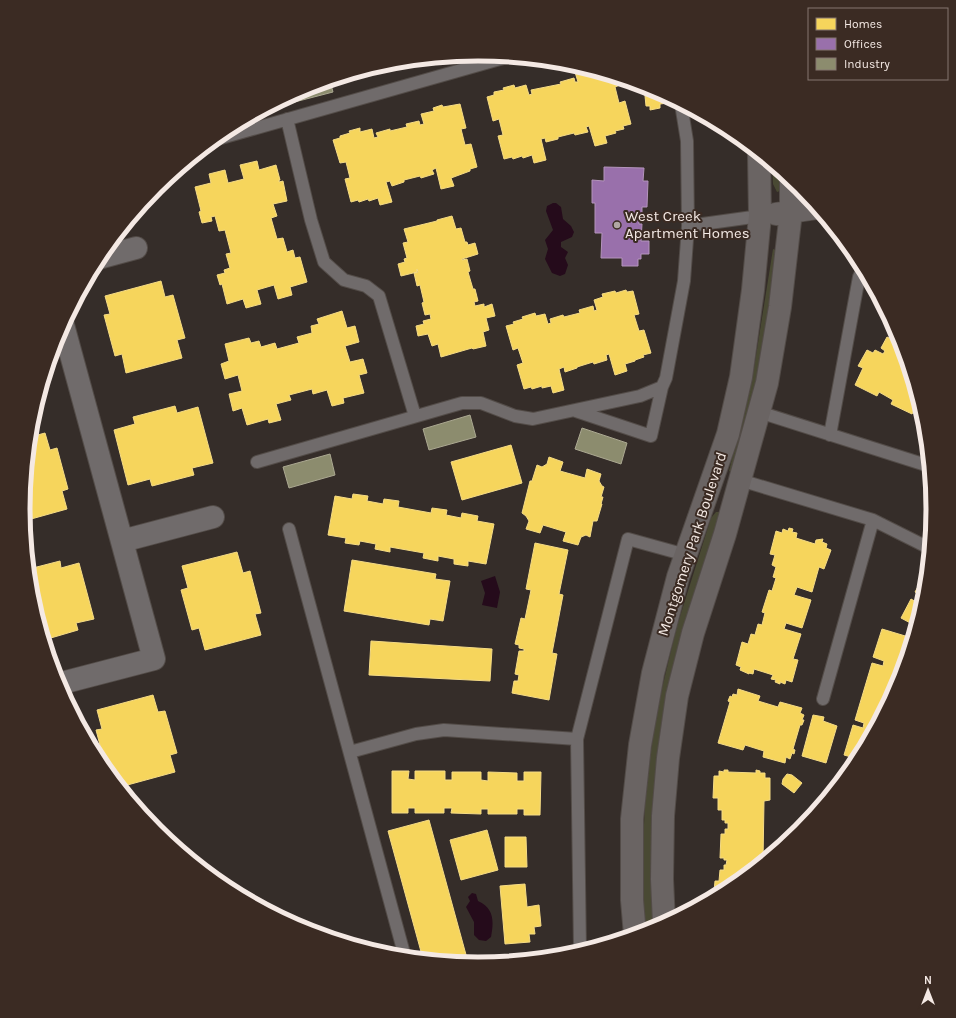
<svg xmlns="http://www.w3.org/2000/svg" width="956" height="1018" viewBox="0 0 956 1018" font-family="Karla,sans-serif">
  <rect width="100%" height="100%" fill="#352d29"/>
  <path fill="#494933" d="M772,164L783,173V179L780,191L777,192L773,184Z
    M773,249L778,251L764,367L732,473L729,471L754,368Z
    M716,512H721L653,864V929L645,932L642,865L646,784L657,709L677,626L711,518Z"/>
  <path fill="#250b1b" d="M553,203H556L561,207L563,219L571,226L574,232L572,237L561,242V247L568,252L565,258L568,265L565,274L560,276L552,273L545,259L548,249L545,240L553,230L546,211L547,206Z
    M495,576L500,592L497,608L482,605L485,593L481,581Z
    M472,893L476,894L478,901C494,908 494,921 491,937L486,941L479,940L474,935V922L466,907L470,901L468,897Z"/>
  <path fill="#f6d55c" stroke="#f5db85" d="M583,68L619,78L620,85L615,87L619,103L625,101L631,124L623,126L624,129L615,131L616,133L605,136L607,143L595,146L589,126L586,127L588,132L575,135L574,133L558,137V139L546,142L545,138L541,139L546,160L534,163L532,155L523,158L522,156L513,159L512,157L504,159L498,136L503,135L499,119L493,121L487,97L494,95V92L504,90L503,88L514,85L515,88L526,85L529,95L532,94L531,90L561,84L560,82L574,78L575,82H578L575,72L584,70Z
    M644,86L652,89L668,97V103L660,104V108L650,110V106H646Z
    M460,104L466,128L461,129L465,145L471,144L477,167L470,169V171L451,178L454,186L441,189L436,168L432,170L434,174L421,178L420,176L404,180V182L392,186L390,181L386,182L392,202L380,205L378,198L369,201L368,199L359,202L358,200L351,202L345,179L350,178L346,162L340,163L333,140L340,138V136L350,133L349,131L360,128V132L372,129L374,138L378,137L376,133L390,129V131L407,127L406,124L419,121L420,125L424,124L421,114L434,111L433,108L442,105L443,107Z
    M257,161L259,170L276,165L280,180H279V182L283,181L287,201L273,204L277,216L271,218L277,239L283,238L287,252L293,250L295,258L300,257L307,282L290,287L292,295L278,299L274,285L257,290L261,304L246,308L243,299L227,304L222,284L220,285L217,275L225,273L224,270L230,268L226,254L231,253L225,230L219,231L215,216L211,217L212,221L202,223L199,212L201,211L195,187L211,183L209,174L225,170L228,183L244,179L240,165Z
    M452,216L456,229L461,228L465,242H467L468,245L475,243L478,254L462,259V260L467,259L470,271L468,272L473,289H475L478,301L474,302L475,306L484,304V307L492,304L495,316L486,318L489,330L483,332L486,346L473,349L472,348L441,357L438,344L432,346L428,334L418,336L416,326L424,324L423,321L431,319L430,314L425,315L422,303L424,302L420,285L417,286L414,273L418,272L417,269V272L401,276L398,264L405,262L404,259L407,258L403,243L408,242L404,229L437,221V220Z
    M161,281L165,297L173,295L185,338L177,340L182,358L126,373L122,354L115,356L104,315L110,314L105,296Z
    M626,290L627,292L633,291L639,314L634,315L639,331L644,330L651,353L643,355L644,357L635,360V361L625,364L627,371L615,375L609,354L606,355L607,360L594,364L593,362L577,367V368L565,372L564,367L559,369L564,390L553,393L551,386L542,388V386L532,389L531,387L524,389L517,365L523,363L518,348L513,350L506,326L514,324L513,322L523,319L522,317L535,313L536,316L545,314L548,324L551,323L550,319L563,315L564,317L580,313L579,310L593,306L594,311L597,310L594,300L603,297L602,294L615,291L616,293Z
    M342,311L347,328L355,326L359,342L345,346L350,362L363,359L367,373L359,375L364,393L343,398L344,403L332,406L327,390L313,394L312,389L289,395L291,400L276,404L281,420L269,423L268,419L247,425L242,408L233,411L229,394L242,391L238,375L225,379L221,364L229,361L225,344L249,338L251,343L259,341L261,347L275,343L277,349L299,343L297,337L312,333L311,326L319,324L317,319Z
    M894,328L898,335L919,404L916,410L915,409L912,414L891,404L893,400L879,392L877,396L855,385L863,368L858,366L867,350L873,353L875,350L883,354L885,351L881,348L887,337L889,338Z
    M175,406L177,413L198,407L213,463L192,468L194,475L152,486L150,479L128,485L114,430L135,424L133,417Z
    M45,433L50,450L57,448L68,489L62,491L67,509L24,521L23,509L30,437Z
    M511,445L522,483L462,500L451,462Z
    M549,457L563,462L560,471L585,478L587,469L601,474L599,481L602,486L604,487L601,497H603L601,504H602L597,521H593L590,537L586,535L581,537L578,545L563,541L566,532L543,525L540,533L526,529L529,521L526,516L522,513L530,481H532L537,465L542,467L547,464Z
    M353,494L368,496L367,501L383,504L384,499L399,501L398,507L431,513L432,508L447,510L446,515L461,518L462,513L478,516L477,521L494,524L486,564L468,561V566L454,564V559L438,556V561L423,558L424,553L390,547V552L375,549L376,544L360,541L359,545L345,543L346,538L328,535L335,496L352,499Z
    M789,528L793,529L792,532L797,533L796,538L815,544L816,540L823,539L822,542L827,544L826,548L831,550L824,569L819,567L812,592L797,587L794,595L811,600L802,628L786,623L784,629L801,634L793,659L798,660L792,682L786,680L785,684L780,682V684L775,682L776,680L771,679L773,675L754,669L753,674L749,673V674L740,670L741,667L736,665L742,642L748,644L751,634L755,635L758,624L762,625L765,613L762,612L769,590L772,591L776,578L773,577L776,567L772,565L775,555L770,554L776,531L782,533L783,529L788,531Z
    M535,543L568,550L559,594L563,595L552,653L557,654L549,700L512,693L514,681H518L519,675L515,674L519,651H524V649L519,648V645L515,644L521,618L525,619L531,590L526,589Z
    M237,552L243,573L250,571L261,613L255,614L261,635L205,650L199,628L192,630L181,590L188,588L182,566Z
    M352,560L436,574L435,579L450,581L443,621L430,619L429,625L344,611Z
    M60,561L61,568L79,563L94,619L76,623L78,630L44,640L32,598L29,569Z
    M925,574L926,575L924,598L916,626L901,618L911,599L918,603L922,596L915,592Z
    M882,629L912,638L898,683L858,759L844,755L853,725L863,728L864,723L855,720L872,663L883,666L884,661L873,657Z
    M371,641L492,649L490,681L369,675Z
    M738,689L760,696L758,701L778,707L780,702L802,708L800,713L804,715L802,720H804L802,725H800L793,749L795,750L794,754L792,753L790,759L786,757L785,763L763,757L764,751L745,745L743,750L718,743L730,702L728,701L730,696L732,697L733,694L737,695Z
    M153,695L158,712L165,711L177,753L170,755L175,772L120,787L115,770L108,772L107,771L96,730L102,729L97,710Z
    M813,715L824,717L823,721L837,726L826,763L802,756Z
    M724,770H728V772L756,773V770L760,771V773H765V778H770V800L764,801L763,861L731,887L709,899V891H714L715,881H719L720,870H724V865H726L727,860H724V858H720L721,834H725V829H728V823H725V820H722V810H718V798H713L714,776H719V771L724,772Z
    M392,771H409L408,779L415,780V771H445V780H452V772H481V780L488,781V772L517,773V781H524V772H541L540,815H524V809H517V814H488V809H481V814L451,813L452,808H444V813H415V808H408V813H392Z
    M787,774L792,775L802,783L794,793L782,784L783,779Z
    M429,820L468,962L423,959L388,831Z
    M487,830L498,870L461,880L450,840Z
    M505,837H526L527,867H505Z
    M525,884L527,907L539,905L541,926L534,927L535,934H529L530,942L505,944L500,886Z"/>
  <path fill="#9970ab" stroke="#b494bc" d="M604,167L644,168L643,181H648L647,207H642V219L639,218V224H642L641,241H649V254H641V259H638V266H622V258H601L602,233H595V203H592V180L604,181Z"/>
  <path fill="#8c8c6e" stroke="#aba891" d="M460,56L436,63L435,58Z
    M330,81L333,92L287,104L285,99L304,89Z
    M470,415L476,437L429,450L423,429Z
    M582,428L627,443L621,464L575,449Z
    M330,454L335,475L289,488L283,467Z"/>
  <g fill="none" stroke-linecap="round" stroke-linejoin="round">
    <g stroke="#534c48" stroke-width="14">
      <path id="lane" d="M287,119L311,220L324,262L344,280L366,286L379,296L415,416
        M214,140L507,57
        M688,226L760,216
        M576,411L651,436L662,387
        M759,412L929,466
        M830,435L859,277L863,269
        M257,462L462,403H481L515,416L533,419L640,396L662,387L666,378L684,281L688,226L687,141L681,104
        M740,480L873,520L929,548
        M289,529L405,957
        M823,699L873,520
        M350,752L416,734L444,730L577,739
        M580,951L577,739L628,539L686,555"/>
    </g>
    <g stroke="#534c48" stroke-width="24">
      <path id="street" d="M99,258L136,248
        M122,541L213,517
        M58,684L154,659L63,325"/>
    </g>
    <g stroke="#534c48" stroke-width="24">
      <path id="secondary" d="M776,214L817,208
        M664,923L662,879L663,816L668,758L677,696L693,633L725,534L767,383L780,307L791,212V180
        M635,935L632,900V819L640,745L653,673L678,577L728,434L741,377L753,290L760,216L759,154"/>
    </g>
    <use href="#lane" stroke="#706b6b" stroke-width="12"/>
    <use href="#street" stroke="#706b6b" stroke-width="22"/>
    <use href="#secondary" stroke="#6a6463" stroke-width="22"/>
  </g>
  <circle fill="#b1a7a3" stroke="#3b2b23" stroke-width="1.5" cx="617" cy="225" r="4"/>
  <g text-anchor="middle" stroke-width="4" stroke-linejoin="round" paint-order="stroke">
    <g font-size="15" fill="#f4e9e4" stroke="#3b2b23" text-anchor="start">
      <text x="625" y="221">West Creek<tspan x="625" dy="17">Apartment Homes</tspan></text>
    </g>
    <g font-size="15" fill="#f4e9e4" stroke="#3b2b23">
      <text transform="translate(692 544) rotate(-72)" y="5">Montgomery Park Boulevard</text>
    </g>
  </g>
  <path d="M0 0H956V1018H0ZM30 509a448 448 0 1 1 896 0a448 448 0 1 1-896 0Z" fill="#3b2b23" fill-rule="evenodd"/>
  <path fill="none" stroke="#f4e9e4" stroke-width="5" d="M30 509a448 448 0 1 1 896 0a448 448 0 1 1-896 0Z"/>
  <rect x="808" y="8" width="140" height="72" fill="#3b2b23" stroke="#857770"/>
  <rect x="816" y="18" width="20" height="12" fill="#f6d55c" stroke="#857770"/>
  <text x="844" y="28" font-size="12" fill="#f4e9e4">Homes</text>
  <rect x="816" y="38" width="20" height="12" fill="#9970ab" stroke="#857770"/>
  <text x="844" y="48" font-size="12" fill="#f4e9e4">Offices</text>
  <rect x="816" y="58" width="20" height="12" fill="#8c8c6e" stroke="#857770"/>
  <text x="844" y="68" font-size="12" fill="#f4e9e4">Industry</text>
  <g transform="translate(928 990)" stroke="#3b2b23" stroke-width="3" paint-order="stroke">
  <path d="M0-3L7 15L0 10L-7 15Z" fill="#f4e9e4"/>
  <text y="-6" font-size="11" font-weight="bold" text-anchor="middle" fill="#f4e9e4">N</text>
  </g>
</svg>
